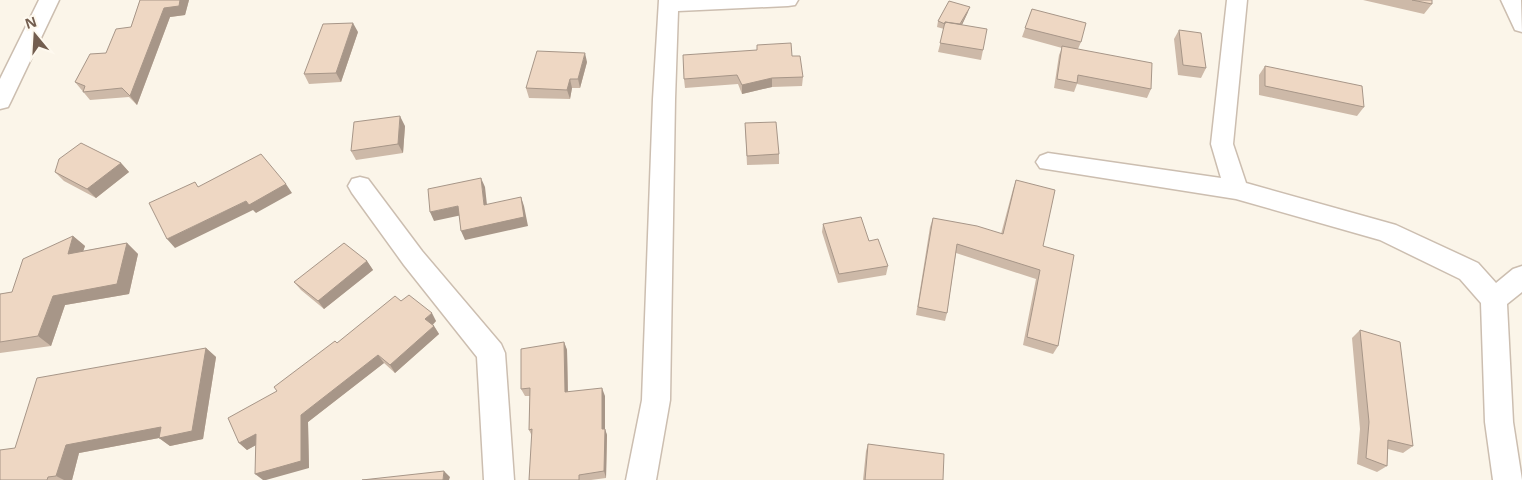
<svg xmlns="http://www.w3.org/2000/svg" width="1522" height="480" viewBox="0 0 1522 480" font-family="'Noto Sans',sans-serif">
  <rect width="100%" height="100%" fill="#fbf5e9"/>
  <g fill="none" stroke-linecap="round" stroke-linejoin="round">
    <g stroke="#ccbeb0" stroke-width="3">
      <path id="minor" d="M39,0H59L11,101L8,107L0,109V79Z
        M659,0H798L795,5L788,6L678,11L675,99L670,400L656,480H626L642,400L653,99Z
        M1227,0H1247L1233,144L1246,183L1396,225L1478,263L1496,283L1513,269L1522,266V292L1507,304L1513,422L1522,480H1493L1485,422L1481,303L1460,279L1380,240L1236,199L1040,168L1036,162L1040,156L1048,153L1221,178L1211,144Z
        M1501,0H1521L1522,32L1515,30Z
        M360,177L368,179L422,251L501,344L505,353L514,480H484L477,357L404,265L352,193L348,186L352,179Z"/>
    </g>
    <use href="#minor" fill="#fff" fill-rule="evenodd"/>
  </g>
  <path fill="#cdb9a8" d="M140,0H189L185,15L170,17L137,105L129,97L90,100L75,82L106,53L131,27Z
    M1363,0H1432V4L1424,14Z
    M1032,9L1081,42L1078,49L1151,89L1147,98L1077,84L1074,92L1054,88L1059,55L1062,48L1022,37Z
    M968,12L962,25L983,50L981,60L938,52L944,29L937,27L938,21Z
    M1179,30L1206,68L1201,78L1178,75L1174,39Z
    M358,32L341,82L309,84L304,74Z
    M792,56L803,77L802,86L772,87L742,94L738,84L685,88L684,79Z
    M587,62L580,88H572L570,99L529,98L526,88Z
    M1265,66L1364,107L1357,116L1259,95V75Z
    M745,123L779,154V164L747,165Z
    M405,126L403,153L356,160L351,151Z
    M121,163L129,172L96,198L64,181L55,172Z
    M1016,180L1043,246L1058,346L1053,354L1023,345L1036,279L956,253L947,313L945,321L916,315L930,227L933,218L1001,234L1013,189Z
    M823,224L888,266L886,275L838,283L822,232Z
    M73,236L85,246L83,251L127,243L138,254L129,294L65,305L51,346L0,353V294L12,292Z
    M367,261L373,270L324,309L301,290L294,282Z
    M401,301L436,321L433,325L434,326L439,334L395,373L384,363L308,422L309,468L256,445L247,450L239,443L277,391L337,343Z
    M1360,330L1413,446L1403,453L1388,449L1387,466L1377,472L1357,464L1360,429L1352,338Z
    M564,342L567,350L568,392L605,396V429L607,435L606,478L591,480H529L532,436L529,430L530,396H525L521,389Z
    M206,348L216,357L203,439L170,446L159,438L79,453L72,480H0Z
    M868,444L943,480H863L866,451Z"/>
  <path fill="#a79688" d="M180,0H189L185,15L170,17L137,105L130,96L164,8Z
    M970,7L968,12L958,33L959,28Z
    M353,23L358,32L341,82L336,73Z
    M585,53L587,62L580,88L578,79Z
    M772,78V87L742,94V85Z
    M570,79L572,88L570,99L567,90Z
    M400,116L405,126L403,153L398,144Z
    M121,163L129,172L96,198L87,189Z
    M481,178L485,187L488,214L484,205Z
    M286,184L292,193L256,213L253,210L175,248L167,239L246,201Z
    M521,197L524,206L528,226L465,240L461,231Z
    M458,206L462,215L434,221L430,212Z
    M73,236L85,246L79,264L68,254Z
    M127,243L138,254L129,294L65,305L51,346L38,336L53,296Z
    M367,261L373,270L324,309L318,301Z
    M432,313L436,321L430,327L425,319Z
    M434,326L439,334L395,373L390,365Z
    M564,342L567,350L568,400L565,392Z
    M206,348L216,357L203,439L170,446L159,438L79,453L72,480H64L56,476L66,445Z
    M378,355L384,363L308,422L309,468L266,480H263L255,474L301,415Z
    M602,388L605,396V429L607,435L606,478L604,471L602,429Z
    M256,434L265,440L247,450L239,443Z
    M444,471L450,477L449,480H443Z"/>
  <path fill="#eed7c3" stroke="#a79688" d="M140,0H180L179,6L164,8L130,96L122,88L83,92L85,86L75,82L90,54L106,53L116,29L131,27Z
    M1412,0H1432V4Z
    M949,1L970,7L960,24L945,22V24L938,21Z
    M1032,9L1086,23L1081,42L1025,28Z
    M945,22L987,29L983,50L940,43Z
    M353,23L336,73L304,74L323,24Z
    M1179,30L1201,33L1206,68L1183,65Z
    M791,43L792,56H800L803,77L772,78L742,85L737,75L684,79L683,55L757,50V45Z
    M1062,46L1152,63L1151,89L1078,75L1077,83L1057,79Z
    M537,51L585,53L578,79H570L567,90L526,88Z
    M1265,66L1362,86L1364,107L1265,86Z
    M400,116L398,144L351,151L354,122Z
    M776,122L779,154L747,156L745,123Z
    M81,143L121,163L87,189L55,172L59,159Z
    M261,154L286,184L249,205L246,201L167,239L149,203L195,182L198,187Z
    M481,178L484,205L521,197L524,217L461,231L458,206L430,212L428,189Z
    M1016,180L1055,190L1043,246L1074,255L1058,346L1027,337L1040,270L957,244L947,313L918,307L933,218L977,226L1003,234Z
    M861,217L869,241L878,239L888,266L839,274L823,224Z
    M73,236L68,254L127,243L117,284L53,296L38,336L0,342V294L12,292L23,259Z
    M344,243L367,261L318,301L294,282Z
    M409,295L432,313L425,319L434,326L390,365L378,355L301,415V461L255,474L256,434L239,443L228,418L277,391L274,387L335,341L337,343L395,296L401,301Z
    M1360,330L1400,342L1413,446L1388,440L1387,466L1366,458L1369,422Z
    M564,342L565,392L602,388V429H605L604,471L579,475V480H529L532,429L529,430L530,388L521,389V349Z
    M206,348L192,431L159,438L161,427L66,445L56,476L48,477L47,480H0V450L15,448L37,378Z
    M868,444L944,454L943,480H865Z
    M444,471L443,480H362Z"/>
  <g transform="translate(35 35) rotate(342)" stroke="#fef9ef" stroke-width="4" paint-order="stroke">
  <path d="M0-4L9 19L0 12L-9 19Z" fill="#735e4f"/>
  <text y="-8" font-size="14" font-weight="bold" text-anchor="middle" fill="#735e4f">N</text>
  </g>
</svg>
